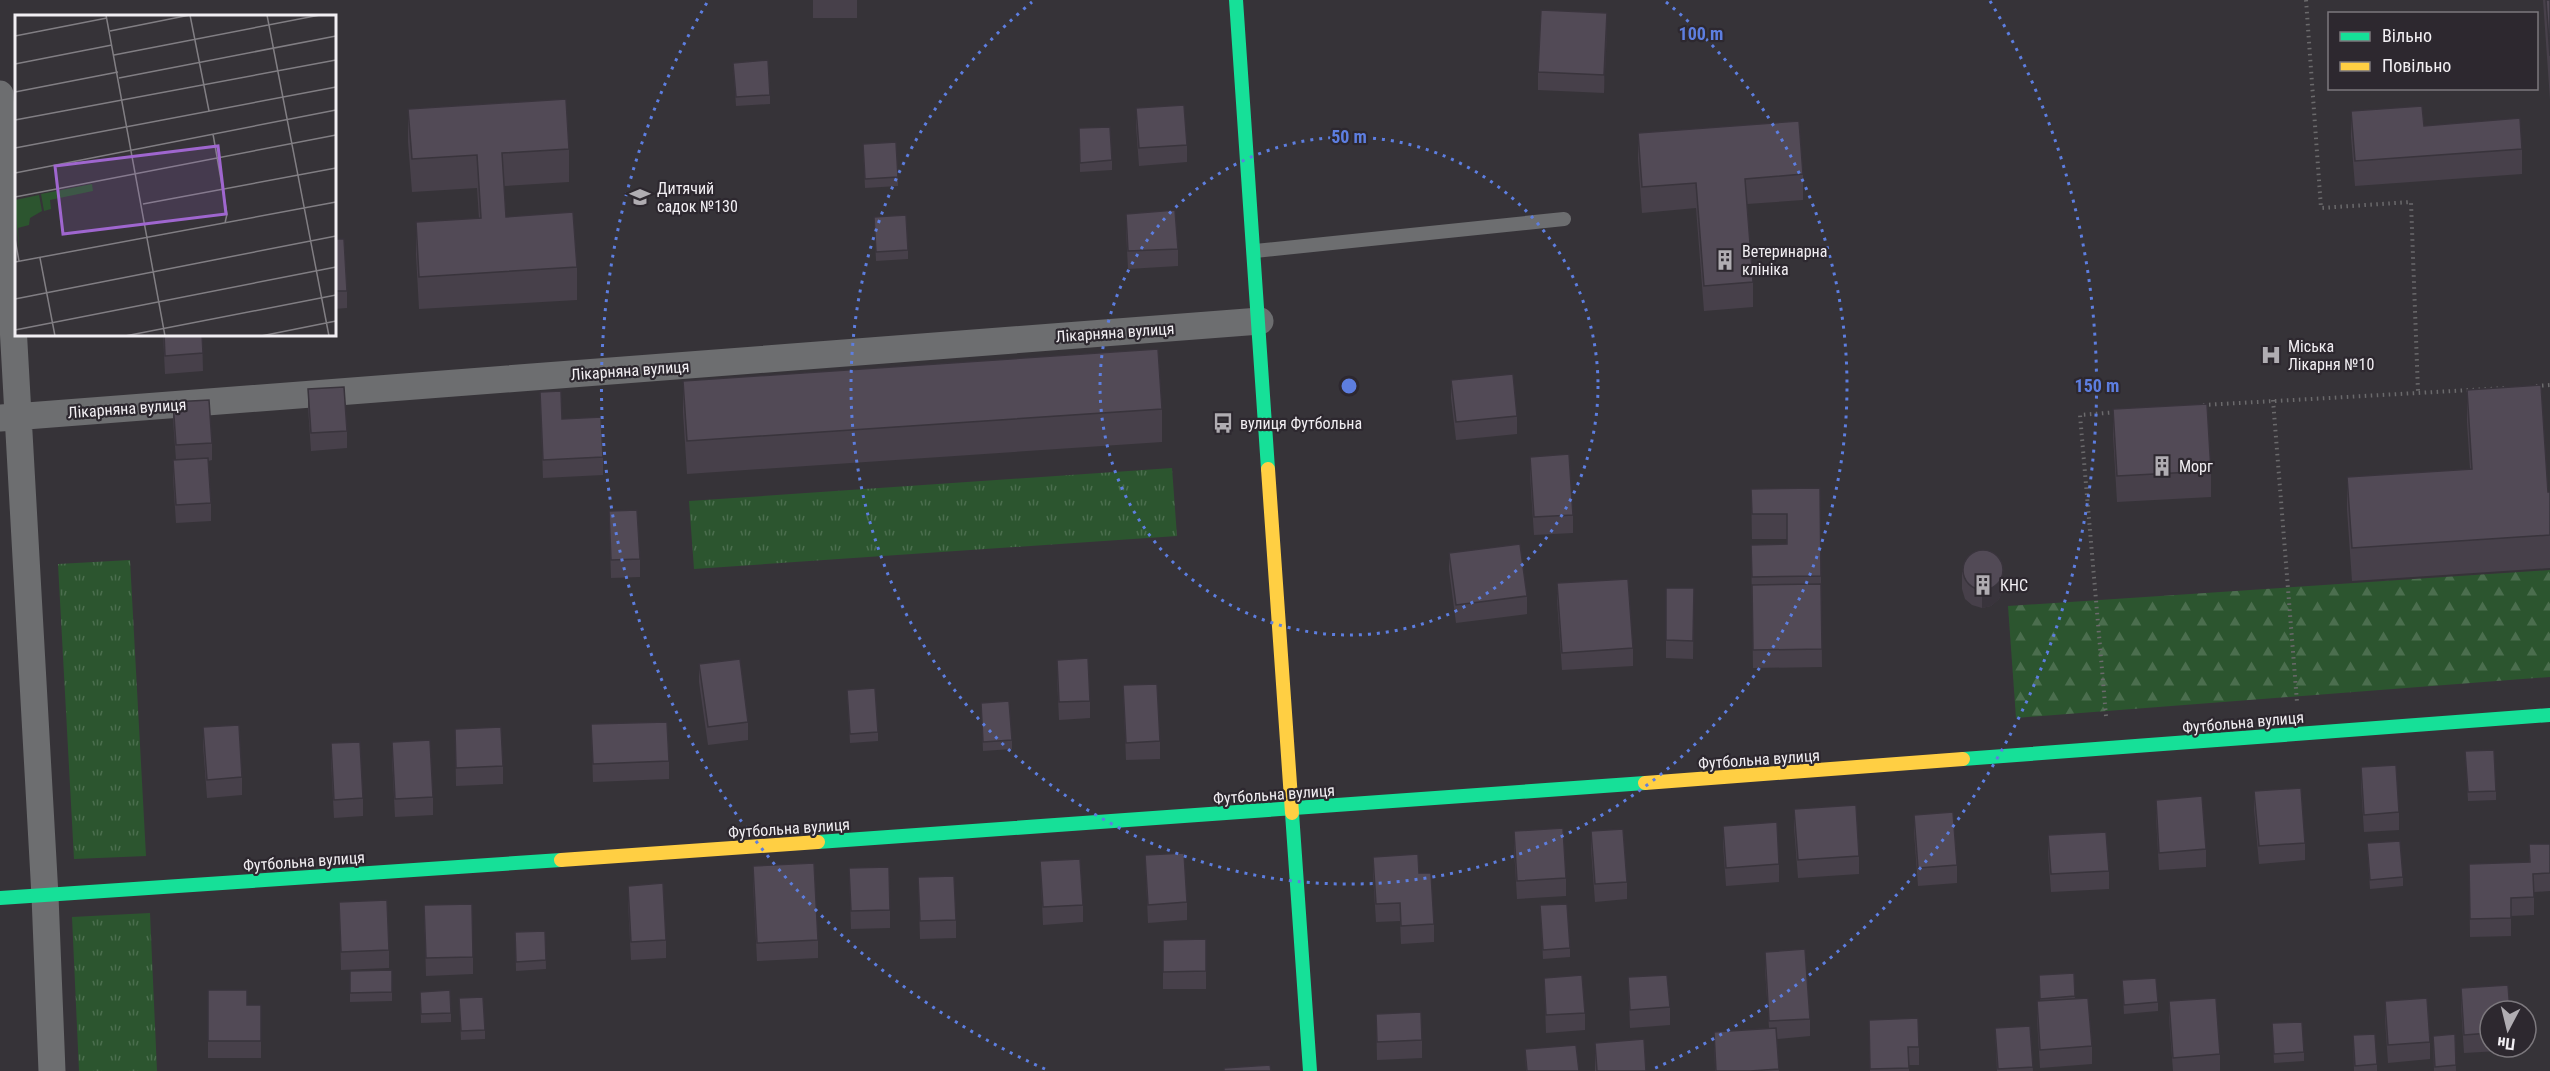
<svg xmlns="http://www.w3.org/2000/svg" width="2550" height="1071" viewBox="0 0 2550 1071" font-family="'Roboto Condensed',sans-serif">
  <defs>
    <pattern id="grass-tufts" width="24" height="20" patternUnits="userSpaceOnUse" patternTransform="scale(1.5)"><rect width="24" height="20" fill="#2c552f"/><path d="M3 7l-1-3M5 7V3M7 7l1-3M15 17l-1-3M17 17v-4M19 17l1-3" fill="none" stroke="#4b6e4e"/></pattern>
    <pattern id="forest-firs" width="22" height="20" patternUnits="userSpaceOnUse" patternTransform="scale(1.5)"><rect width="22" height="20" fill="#2c552f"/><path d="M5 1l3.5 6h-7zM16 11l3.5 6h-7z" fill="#4b6e4e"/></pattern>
  </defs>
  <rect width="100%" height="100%" fill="#363338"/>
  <path fill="url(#grass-tufts)" d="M1172,468L1177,536L694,569L689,501Z
    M130,560L146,856L74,859L58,564Z
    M150,913L157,1071H79L72,917Z"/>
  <path fill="url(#forest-firs)" d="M2550,570V677L2016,718L2008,606Z"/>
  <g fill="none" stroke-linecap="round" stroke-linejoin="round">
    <path stroke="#6b6a6c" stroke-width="4" stroke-dasharray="1.5 4.5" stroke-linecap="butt" d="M2306,0L2321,208L2411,202L2418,392
      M2536,386L2550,385
      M2273,400L2297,702
      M2203,405L2507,388
      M2106,716L2080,415L2118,412"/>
    <path stroke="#6d6e70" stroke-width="14" d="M1255,251L1564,219"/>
    <path stroke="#6d6e70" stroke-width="27" d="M0,94L45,896L52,1071
      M0,418L1260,321"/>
    <path stroke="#16e098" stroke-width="14" d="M1236,0L1268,469
      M1963,759L2550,715
      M1292,813L1310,1071
      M818,842L1645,783
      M0,898L561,860"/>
    <path stroke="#ffcf43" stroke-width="14" d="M1268,469L1292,813
      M1645,783L1963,759
      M561,860L818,842"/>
  </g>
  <path fill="#47404a" d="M813,0H857V18H813Z
    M2543,0H2550V100Z
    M1607,31L1604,93L1538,90V72Z
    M733,63L770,95V104L736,106Z
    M1136,108L1187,145V162L1139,166L1136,126Z
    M408,109L569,149V182L504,186L506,217L577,267V300L419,309L416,255V222L479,219L477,188L412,192L408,142Z
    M2351,111L2424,126L2522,149V174L2355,186L2351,137Z
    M1079,128L1112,160V170L1080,172Z
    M1638,133L1803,174V200L1747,204L1753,282V307L1704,311L1696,208L1642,213L1638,159Z
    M863,144L898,177V186L865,188Z
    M1126,214L1178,249V266L1128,269L1126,231Z
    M874,217L908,250V259L876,261Z
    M334,239L347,291V308L334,309Z
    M163,334H202L203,371L165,374Z
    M1451,380L1517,416V434L1456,440L1451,398Z
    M683,381L1162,409V442L687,474L683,413Z
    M308,389L347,431V448L311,451L308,407Z
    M2467,390L2548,492H2550V568L2352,581L2347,510V477L2470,469L2467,423Z
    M540,392L562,419L603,457V475L543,478Z
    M173,402L212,443V460L208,461L211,503V521L176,523L173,478V460H176L173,420Z
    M2113,409L2211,471V497L2117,502L2113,435Z
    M1530,457L1573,515V533L1534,535L1530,475Z
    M1820,488L1822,667L1753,668L1751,545L1787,544V539H1752L1751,489Z
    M609,511L640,559V577L611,578Z
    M1449,553L1527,596V614L1456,623L1449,570Z
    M1962,572L2003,590L1999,599L1991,606L1982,608L1972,605L1965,599L1962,589Z
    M1557,583L1633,648V666L1562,670L1557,601Z
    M1666,588H1694L1693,659L1666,658Z
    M1057,660L1090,701V718L1059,720L1057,677Z
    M699,664L748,722V740L708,745L699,682Z
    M1123,685L1160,741V759L1126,760Z
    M847,690L878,732V741L850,743Z
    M981,703L1012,740V749L983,751Z
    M591,724L669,761V779L593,782Z
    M203,727L242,777V795L207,798L203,745Z
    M455,729L503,766V784L456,786Z
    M392,742L433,797V815L395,817L392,759Z
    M331,743L363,798V816L334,818L331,761Z
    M2465,751L2496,791V800L2468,801Z
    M2361,767L2399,812V830L2364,832L2361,785Z
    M2254,791L2305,843V860L2259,864L2254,809Z
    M2156,800L2206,849V867L2159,870L2156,817Z
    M1794,809L1859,856V874L1798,878L1794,827Z
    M1914,815L1957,865V883L1918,886L1914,832Z
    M1723,826L1779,864V882L1726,886L1723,844Z
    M1514,831L1566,878V896L1517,899L1514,849Z
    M1591,831L1627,882V899L1595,902L1591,849Z
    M2048,835L2109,871V889L2051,892L2048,853Z
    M2367,843L2403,877V886L2370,889Z
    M2529,844H2550V891L2534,892V915L2511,916V936L2470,937L2469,864L2529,862Z
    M1145,855L1187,902V920L1148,923Z
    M1373,857L1419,873L1434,924V942L1401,944L1400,921L1376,922L1373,875Z
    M1040,861L1083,905V922L1043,925Z
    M753,866L818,940V958L757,961L753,884Z
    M849,868L890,910V928L851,929Z
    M918,877L956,920V938L920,939Z
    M628,886L666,940V958L631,960L628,903Z
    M339,902L389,950V968L341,970Z
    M424,905L473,957V974L426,976Z
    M1540,905L1570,948V957L1543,959Z
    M545,931L546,969L516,971L515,932Z
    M1206,939V989H1163V940Z
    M1765,952L1810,1019V1036L1777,1039L1779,1071H1715L1714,1032L1769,1028L1765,970Z
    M392,970V1001L350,1002V971Z
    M2074,973L2075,999L2092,1046V1064L2040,1068L2037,1019V1001H2040L2039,975Z
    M1628,977L1670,1007V1025L1630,1028Z
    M1544,978L1585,1013V1030L1546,1033Z
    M2122,980L2158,1002V1011L2124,1014Z
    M2461,988L2490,1011V1047H2499V1051L2464,1053L2461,1006Z
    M208,990L247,1005H261V1058H208Z
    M420,992L451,1013V1022L421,1023Z
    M459,998L485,1030V1039L461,1040Z
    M2169,1001L2220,1054V1071H2173L2169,1018Z
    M2385,1001L2430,1042V1059L2388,1063L2385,1019Z
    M1376,1014L1422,1040V1058L1377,1060Z
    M1869,1020L1919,1047V1065H1909V1071H1870Z
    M2272,1023L2304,1052V1061L2274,1063Z
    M2030,1026L2033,1071H1997L1995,1028Z
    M2455,1034L2456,1071H2434L2433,1036Z
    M2353,1035L2377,1064V1071H2354Z
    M1595,1043L1646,1071H1595Z
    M1525,1049L1579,1071H1526Z"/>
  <path fill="#39343c" d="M1607,13V31L1604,93V75Z
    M2003,573V590L1999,599L1991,606L1982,608V590Z"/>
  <path fill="#524a56" stroke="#39343c" stroke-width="1.5" d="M2546,0H2550V56Z
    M1541,10L1607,13L1604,75L1538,72Z
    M768,60L770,95L736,97L733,63Z
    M566,99L569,149L502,153L506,217L573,212L577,267L419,277L416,222L481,218L477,155L412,159L408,109Z
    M1184,105L1187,145L1139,148L1136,108Z
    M2422,106L2424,126L2520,118L2522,149L2355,161L2351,111Z
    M1799,121L1803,174L1745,179L1753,282L1704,286L1696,183L1642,187L1638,133Z
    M1110,127L1112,160L1080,163L1079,128Z
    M896,142L898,177L865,179L863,144Z
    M1175,210L1178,249L1128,251L1126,214Z
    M906,215L908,250L876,252L874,217Z
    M334,239H344L347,291H334Z
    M164,334H202L203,353L165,356Z
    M1158,349L1162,409L687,441L683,381Z
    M1513,374L1517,416L1456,422L1451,380Z
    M2541,385L2548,492H2550V535L2352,548L2347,477L2472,469L2467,390Z
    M344,387L347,431L311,433L308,389Z
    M561,391L562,419L601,417L603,457L543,460L540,392Z
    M209,400L212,443L176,445L173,402Z
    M2207,404L2211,471L2117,476L2113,409Z
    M1569,454L1573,515L1534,517L1530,457Z
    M208,458L211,503L176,505L173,460Z
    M1820,488L1821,576L1752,577L1751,545L1787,544V514H1752L1751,489Z
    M637,510L640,559L611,560L609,511Z
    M1520,544L1527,596L1456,605L1449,553Z
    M1963 570a20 20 0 1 1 40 0a20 20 0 1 1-40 0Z
    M1628,579L1633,648L1562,653L1557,583Z
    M1821,584L1822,649L1753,650L1752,585Z
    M1666,588H1694L1693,641L1666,640Z
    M1088,658L1090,701L1059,702L1057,660Z
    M740,659L748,722L708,727L699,664Z
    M1157,684L1160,741L1126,743L1123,685Z
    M875,688L878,732L850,734L847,690Z
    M1009,701L1012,740L983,742L981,703Z
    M667,722L669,761L593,764L591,724Z
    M239,725L242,777L207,780L203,727Z
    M501,727L503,766L456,768L455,729Z
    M430,740L433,797L395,799L392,742Z
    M360,742L363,798L334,800L331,743Z
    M2494,750L2496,791L2468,792L2465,751Z
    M2396,765L2399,812L2364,815L2361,767Z
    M2301,788L2305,843L2259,846L2254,791Z
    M2202,796L2206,849L2159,853L2156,800Z
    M1856,805L1859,856L1798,860L1794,809Z
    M1953,812L1957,865L1918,868L1914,815Z
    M1777,822L1779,864L1726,868L1723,826Z
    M1563,828L1566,878L1517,881L1514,831Z
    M1623,829L1627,882L1595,884L1591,831Z
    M2106,832L2109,871L2051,874L2048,835Z
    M2400,841L2403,877L2370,880L2367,843Z
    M2529,844H2550V873L2533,874L2534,897L2511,898V918L2470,919L2469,864L2530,862Z
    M1184,853L1187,902L1148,905L1145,855Z
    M1418,854L1419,873H1431L1434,924L1401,926L1400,903L1376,904L1373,857Z
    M1080,859L1083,905L1043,907L1040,861Z
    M814,863L818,940L757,943L753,866Z
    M889,867L890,910L851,911L849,868Z
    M954,876L956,920L920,921L918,877Z
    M663,883L666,940L631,942L628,886Z
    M387,900L389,950L341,952L339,902Z
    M472,904L473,957L426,958L424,905Z
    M1567,904L1570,948L1543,950L1540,905Z
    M545,931L546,960L516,962L515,932Z
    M1206,939V971L1163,972V940Z
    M1805,949L1810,1019L1769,1021L1765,952Z
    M392,970V992L350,993V971Z
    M2074,973L2075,996L2040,999L2039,975Z
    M1582,975L1585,1013L1546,1015L1544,978Z
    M1667,975L1670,1007L1630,1010L1628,977Z
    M2156,978L2158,1002L2124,1005L2122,980Z
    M2508,985L2510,1011H2490V1033L2464,1035L2461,988Z
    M208,990H247V1005H261V1041H208Z
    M450,990L451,1013L421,1014L420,992Z
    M483,997L485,1030L461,1031L459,998Z
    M2088,998L2092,1046L2040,1050L2037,1001Z
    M2216,998L2220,1054L2173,1058L2169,1001Z
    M2427,998L2430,1042L2388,1045L2385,1001Z
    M1421,1012L1422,1040L1377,1042L1376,1014Z
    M1918,1018L1919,1047H1908L1909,1068L1870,1069L1869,1020Z
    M2302,1022L2304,1052L2274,1054L2272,1023Z
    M2030,1026L2033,1067L1998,1069L1995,1028Z
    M1776,1028L1779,1069L1750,1071H1716L1714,1032Z
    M2375,1034L2377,1064L2355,1066L2353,1035Z
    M2455,1034L2456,1065L2435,1067L2433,1036Z
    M1644,1039L1646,1071H1597L1595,1043Z
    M1576,1045L1579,1071H1527L1525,1049Z
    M1270,1065L1271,1071H1224V1068Z"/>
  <g fill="none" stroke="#5d7ee0" stroke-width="3" stroke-dasharray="3 6">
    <circle cx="1349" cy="386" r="249"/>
    <path d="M1666 2A498 498 0 1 1 1032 2"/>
    <path d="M1045 1069A748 748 0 0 1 708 1M1990 1A748 748 0 0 1 1653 1069"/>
  </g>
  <defs>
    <g id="school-bare" transform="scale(1.62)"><path d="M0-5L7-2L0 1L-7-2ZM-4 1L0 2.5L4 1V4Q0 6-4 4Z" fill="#b0adb2" stroke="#2d282f" stroke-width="2.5" paint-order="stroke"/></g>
    <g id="building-bare" transform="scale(1.62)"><path d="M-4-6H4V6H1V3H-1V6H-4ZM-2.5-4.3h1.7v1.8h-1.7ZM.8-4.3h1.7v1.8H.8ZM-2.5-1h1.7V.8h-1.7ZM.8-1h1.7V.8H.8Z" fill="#b0adb2" stroke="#2d282f" stroke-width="2.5" paint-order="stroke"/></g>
    <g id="hospital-bare" transform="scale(1.62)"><path d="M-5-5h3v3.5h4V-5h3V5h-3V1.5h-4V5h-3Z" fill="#b0adb2" stroke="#2d282f" stroke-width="2.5" paint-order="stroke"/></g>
    <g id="bus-bare" transform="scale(1.62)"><path d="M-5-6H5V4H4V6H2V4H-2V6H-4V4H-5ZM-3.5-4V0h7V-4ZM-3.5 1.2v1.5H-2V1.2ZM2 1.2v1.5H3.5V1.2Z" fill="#b0adb2" stroke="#2d282f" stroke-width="2.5" paint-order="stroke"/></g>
  </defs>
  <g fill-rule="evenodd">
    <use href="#school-bare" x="640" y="197"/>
    <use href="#building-bare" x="1725" y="260"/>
    <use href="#hospital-bare" x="2271" y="355"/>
    <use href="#bus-bare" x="1223" y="423"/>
    <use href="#building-bare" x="2162" y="466"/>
    <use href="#building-bare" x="1983" y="585"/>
  </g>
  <g text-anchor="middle" stroke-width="4.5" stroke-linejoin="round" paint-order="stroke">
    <g font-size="16" fill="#f2eff3" stroke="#2d282f" text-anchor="start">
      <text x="657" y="194">Дитячий<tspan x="657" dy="18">садок №130</tspan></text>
      <text x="1742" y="257">Ветеринарна<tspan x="1742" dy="18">клініка</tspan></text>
      <text x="2288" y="352">Міська<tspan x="2288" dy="18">Лікарня №10</tspan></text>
      <text x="1240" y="429">вулиця Футбольна</text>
      <text x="2179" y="472">Морг</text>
      <text x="2000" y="591">КНС</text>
    </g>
    <g font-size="16" fill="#f2eff3" stroke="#2d282f">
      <text transform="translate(1115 332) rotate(-4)" y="6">Лікарняна вулиця</text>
      <text transform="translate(630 370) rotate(-4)" y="6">Лікарняна вулиця</text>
      <text transform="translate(127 408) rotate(-4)" y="6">Лікарняна вулиця</text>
      <text transform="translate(2243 722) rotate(-5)" y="6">Футбольна вулиця</text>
      <text transform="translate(1759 759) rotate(-4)" y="6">Футбольна вулиця</text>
      <text transform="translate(1274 794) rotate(-4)" y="6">Футбольна вулиця</text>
      <text transform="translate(789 828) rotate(-4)" y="6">Футбольна вулиця</text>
      <text transform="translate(304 861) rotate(-4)" y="6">Футбольна вулиця</text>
    </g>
  </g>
  <g transform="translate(15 15)">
    <rect width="321" height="321" fill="#363338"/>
    <path d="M77,169L78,176L35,185L36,194L29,196L26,179ZM24,180L27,196L15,203L14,210L3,213L4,236L0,185Z" fill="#2c552f"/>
    <path fill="none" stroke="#817e83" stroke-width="1.5" d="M91,0L150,321M175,0L194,96M252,0L314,321M95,16L175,0M0,21L92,3M99,40L305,0M0,49L97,30M104,63L321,21M0,77L103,57M0,105L321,45M198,119L212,199L210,208M0,133L321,72M0,158L321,95M0,182L321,120M128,189L321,153M0,224L4,246M25,243L40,321M0,247L321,187M0,284L321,221M0,315L321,252M110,321L321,280M246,321L321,306"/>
    <path fill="#9f66cf" fill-opacity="0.15" stroke="#9f66cf" stroke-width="3" d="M203,131L211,199L48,219L40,151Z"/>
    <rect width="321" height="321" fill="none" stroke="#f2eff3" stroke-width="3"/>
  </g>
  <circle cx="1349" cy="386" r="9" fill="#5d7ee0" stroke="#2d282f" stroke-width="3"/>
  <g font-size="18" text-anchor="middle" font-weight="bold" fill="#5d7ee0" stroke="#2d282f" stroke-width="4.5" stroke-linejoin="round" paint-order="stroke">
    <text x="1701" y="40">100 m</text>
    <text x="1349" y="143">50 m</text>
    <text x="2097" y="392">150 m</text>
  </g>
  <rect x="2328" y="12" width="210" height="78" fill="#2d282f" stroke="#7c787d" stroke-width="1.5"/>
  <rect x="2340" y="32" width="30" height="9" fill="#16e098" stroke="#7c787d" stroke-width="1.5"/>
  <text x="2382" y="42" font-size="18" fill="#f2eff3">Вільно</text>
  <rect x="2340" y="62" width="30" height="9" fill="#ffcf43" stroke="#7c787d" stroke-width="1.5"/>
  <text x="2382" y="72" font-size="18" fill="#f2eff3">Повільно</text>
  <g transform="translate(2508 1029) rotate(187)"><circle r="28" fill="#2d282f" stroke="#7c787d" stroke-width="1.5"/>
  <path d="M0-4.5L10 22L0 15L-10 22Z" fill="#b0adb2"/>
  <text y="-9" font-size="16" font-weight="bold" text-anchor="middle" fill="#f2eff3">Пн</text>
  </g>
</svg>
